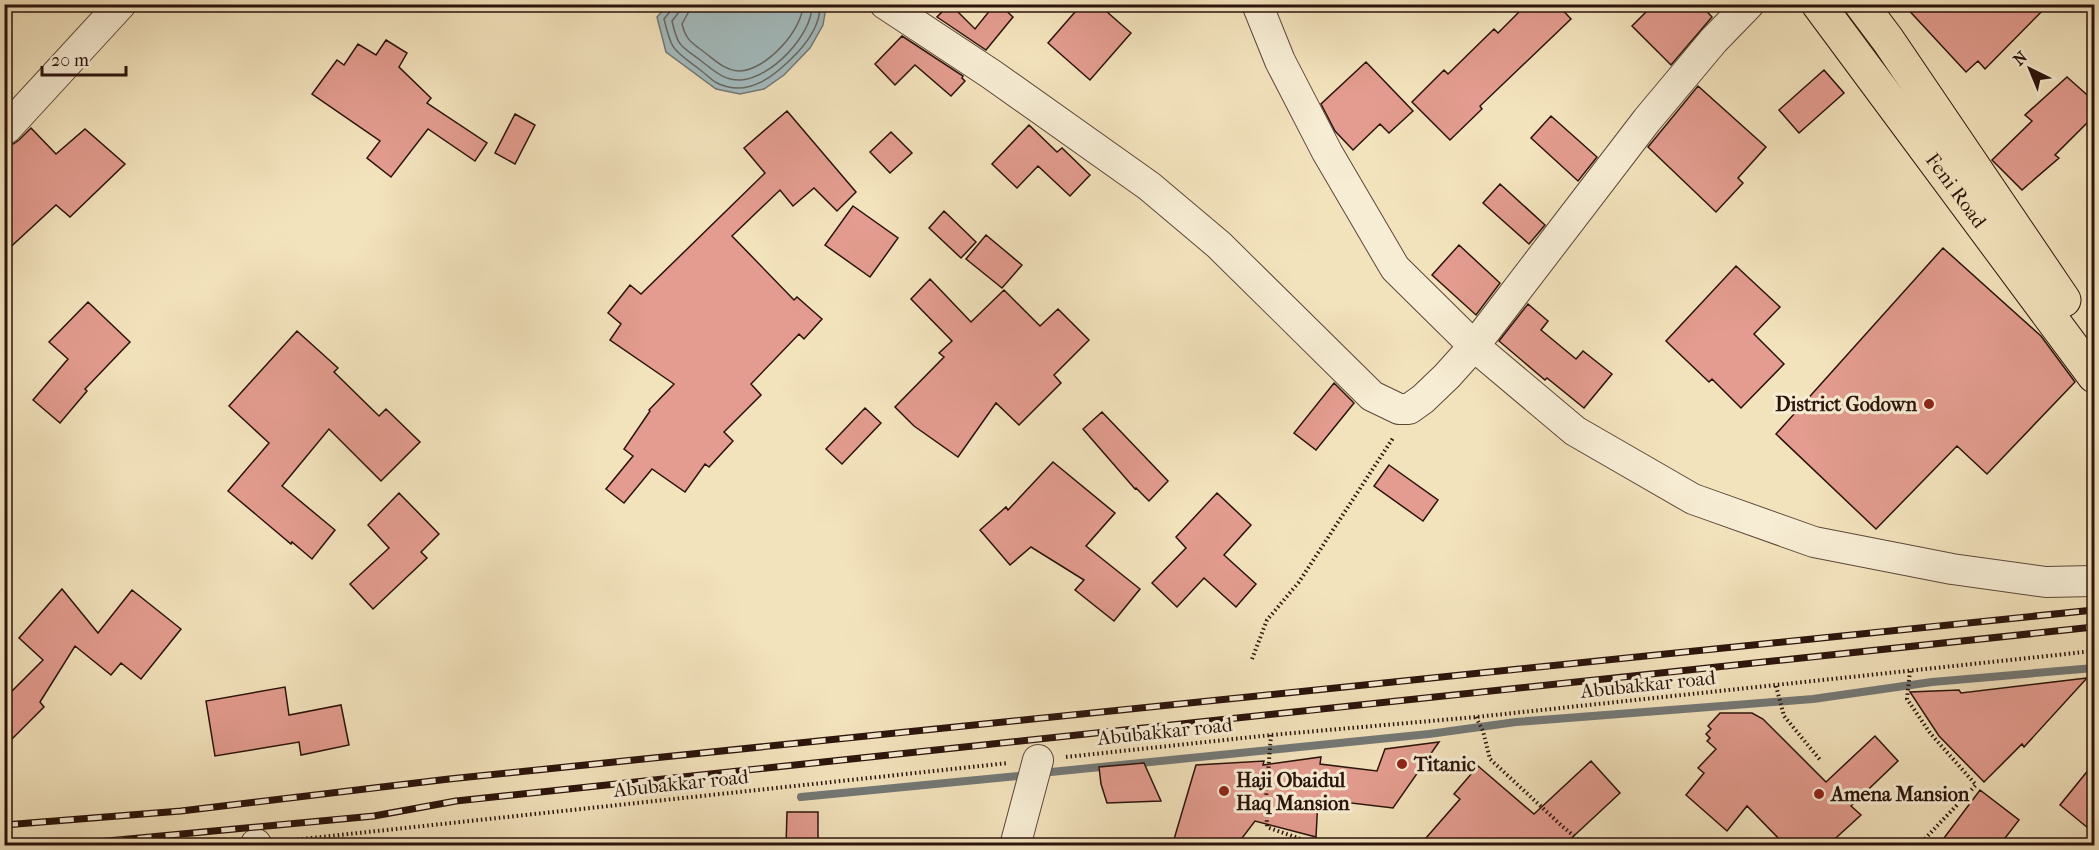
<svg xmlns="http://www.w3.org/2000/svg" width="2099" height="850" viewBox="0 0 2099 850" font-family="'IM FELL French Canon',serif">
  <rect width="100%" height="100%" fill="#f3e3bd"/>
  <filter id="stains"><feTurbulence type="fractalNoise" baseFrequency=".00333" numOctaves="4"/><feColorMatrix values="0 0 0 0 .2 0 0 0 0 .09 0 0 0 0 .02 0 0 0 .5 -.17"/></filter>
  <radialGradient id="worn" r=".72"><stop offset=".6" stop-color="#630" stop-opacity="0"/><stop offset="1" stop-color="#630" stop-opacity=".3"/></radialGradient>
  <path fill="#a3bbbe" stroke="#737876" stroke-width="1.5" d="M823,5L826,7L823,25L810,48L784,75L764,89L740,94L716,89L666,52L657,17L668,5Z"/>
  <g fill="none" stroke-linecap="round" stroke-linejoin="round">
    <path stroke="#676764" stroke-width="1.5" d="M672,4V9L664,19C672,52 673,49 699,69C705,73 711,80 717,83C749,99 777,74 797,53C809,40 821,23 820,4
      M680,4L679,12L672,21C678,47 680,45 700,60C713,70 724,81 741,80C771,78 813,35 812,4
      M689,4L688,13L682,24C686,40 691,42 704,52C715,60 725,71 740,71C766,70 803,30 803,4"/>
    <path stroke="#737876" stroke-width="8" d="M1041,773L1429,734L1516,722L1813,699L1932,682L2094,668
      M801,797L1029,775"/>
  </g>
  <path fill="#e39c8f" stroke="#2b130b" stroke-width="1.5" d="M950,4L975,29L995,4H999L1013,17L986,50L937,17Z
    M1082,4H1098L1131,33L1090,80L1048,43Z
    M1527,4H1557L1571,19L1480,106L1482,109L1450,140L1412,102L1444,70L1448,74L1494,29L1498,33Z
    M1654,4H1700L1712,17L1671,65L1632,26Z
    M1903,4H2049L1985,69L1978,61L1966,72Z
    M902,36L963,76L962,78L965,81L951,96L915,65L895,85L875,64Z
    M386,40L407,53L399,67L431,98L427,103L487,143L475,161L428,129L391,177L367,158L380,141L312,94L337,60L344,65L358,44L376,55Z
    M1366,62L1413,111L1389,133L1380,124L1353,150L1335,131L1321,104Z
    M1824,70L1844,93L1799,133L1779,110Z
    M2067,77L2094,101V116L2055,155L2059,158L2022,190L1992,160L2032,121L2025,115Z
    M1698,86L1766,147L1738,178L1743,183L1716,212L1648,147Z
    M787,111L856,192L837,211L814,188L793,206L780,190L732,236L794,300L797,297L822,319L804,339L799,334L751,384L761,395L724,432L733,441L709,467L705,464L685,492L652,469L624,503L606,489L633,456L624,449L650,411L649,410L674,384L610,340L621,324L608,313L630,285L641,294L765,173L744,148Z
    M515,114L535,125L515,164L495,153Z
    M1551,116L1597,157L1578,181L1531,138Z
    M1029,125L1057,152L1062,148L1090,175L1070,196L1038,166L1017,188L992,164Z
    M31,128L56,154L85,129L125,164L70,217L56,205L4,253V145L13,144L19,140Z
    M891,132L912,153L890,173L870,152Z
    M1500,184L1545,225L1529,244L1483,203Z
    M853,206L898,238L870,277L825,245Z
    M944,211L976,242L961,258L929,228Z
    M986,235L1022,265L1002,288L966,259Z
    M1459,245L1500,283L1476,315L1432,275Z
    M1943,248L2041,336L2075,382L1987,474L1957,446L1876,529L1776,434Z
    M1736,266L1780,307L1754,334L1784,364L1741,408L1712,379L1709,382L1666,341Z
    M930,279L971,322L1004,290L1040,326L1058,309L1089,340L1054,375L1061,383L1019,425L996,403L958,457L914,426L895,407L944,357L939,353L952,341L911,299Z
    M88,302L130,342L85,389L87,391L60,423L33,400L68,359L49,342Z
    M1528,304L1548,321L1541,330L1576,359L1583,351L1612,374L1584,408L1547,378L1545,380L1499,341Z
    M297,331L338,368L334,372L379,416L386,409L420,442L381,481L329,429L282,486L335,530L312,559L292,542L291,544L228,491L269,443L229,406Z
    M1334,383L1354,403L1316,450L1294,433Z
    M865,408L881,423L842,464L826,449Z
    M1102,412L1168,481L1149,501L1136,488L1135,489L1083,429Z
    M1053,462L1115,513L1086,546L1140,589L1114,621L1075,590L1084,580L1031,547L1010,565L980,530L1006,507L1008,510Z
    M1389,465L1438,500L1423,521L1374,486Z
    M399,493L439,534L421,552L427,558L373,609L350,584L389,548L368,525Z
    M1217,493L1251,525L1224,555L1256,584L1236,607L1204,578L1177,607L1152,583L1186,548L1176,537Z
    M62,589L98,633L132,590L181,629L141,679L121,663L111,675L75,646L40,702L44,707L4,747V699L43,660L19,638Z
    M2087,678L2024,747L2022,744L1984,782L1939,736L1910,692L1959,690L1961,693Z
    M285,687L289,715L341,705L349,745L301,755L299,742L215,756L206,701Z
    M1720,713H1752L1763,719L1826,782L1875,736L1898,761L1851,806L1861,815L1827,846H1786L1747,806L1727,831L1686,795L1704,773L1698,768L1716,749L1707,741L1710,738L1706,734L1711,729L1708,726Z
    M1439,742L1393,808L1318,799L1316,837L1255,821L1236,846H1172L1196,765L1264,761L1263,765L1321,757L1320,764L1377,771L1385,749Z
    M1591,761L1620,793L1563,846H1419L1460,799L1454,794L1478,766L1534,814Z
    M1144,763L1161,801L1107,803L1101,784L1099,767Z
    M2094,763V833L2060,805Z
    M1980,790L2019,820L1999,846H1938Z
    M787,812H818V846H786Z"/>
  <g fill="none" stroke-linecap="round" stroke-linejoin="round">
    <g stroke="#5d4738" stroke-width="32">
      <path id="minor" d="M885,4L991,74L1149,186L1219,245L1372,396L1399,409H1409L1423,399L1447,376L1474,346L1647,120L1714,40L1749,4
        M1257,4L1280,61L1327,152L1395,268L1474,346L1575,431L1693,499L1814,542L1952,569L2046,582L2094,581
        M7,128L121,4
        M256,844L257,846
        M1015,846L1038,760"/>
    </g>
    <g stroke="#2b130b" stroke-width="35">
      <g id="major">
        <path id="s1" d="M1818,4L2094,376"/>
        <path d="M1861,4L1888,40L2064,300"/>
      </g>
    </g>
    <path stroke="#2b130b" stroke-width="4" stroke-dasharray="1.5 3" stroke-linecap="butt" d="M1252,659L1267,620L1299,582L1393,438
      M1910,671L1907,699L1930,733L1976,785L1918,846
      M1776,686L1784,716L1821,761
      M1476,717L1483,731L1490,759L1562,826L1586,846
      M1271,735L1266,799L1267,827L1320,846
      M1066,757L1271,735L1476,717L2094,651
      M284,841L1008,763"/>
    <use href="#minor" stroke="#f7edd4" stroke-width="30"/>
    <use href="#major" stroke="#f3e3bd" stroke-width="33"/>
    <g stroke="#2b130b" stroke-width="7">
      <path id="rail" d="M4,825L181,811L449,779L2094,610
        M54,846L374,816L456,801L2094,627"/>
    </g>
    <use href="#rail" stroke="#f7edd4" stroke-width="4.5" stroke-dasharray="14" stroke-linecap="butt"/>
  </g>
  <g fill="#8f2418" stroke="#f7edd4" stroke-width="2">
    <circle cx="1929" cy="404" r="6"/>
    <circle cx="1402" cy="764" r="6"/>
    <circle cx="1224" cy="791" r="6"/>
    <circle cx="1819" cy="794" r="6"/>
  </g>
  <g text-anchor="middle" stroke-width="6" stroke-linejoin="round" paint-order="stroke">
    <g font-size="20" fill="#2b130b" stroke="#f7edd4">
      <text dy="7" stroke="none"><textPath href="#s1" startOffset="232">Feni Road</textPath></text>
      <text transform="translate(1648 684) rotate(-6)" y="7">Abubakkar road</text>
      <text transform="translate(1165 731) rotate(-6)" y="7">Abubakkar road</text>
      <text transform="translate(681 783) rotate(-6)" y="7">Abubakkar road</text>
    </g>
    <g font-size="20" font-weight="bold" fill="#2b130b" stroke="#f7edd4" text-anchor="start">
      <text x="1917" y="411" text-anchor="end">District Godown</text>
      <text x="1414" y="771">Titanic</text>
      <text x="1236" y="787">Haji Obaidul<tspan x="1236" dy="23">Haq Mansion</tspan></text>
      <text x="1831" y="801">Amena Mansion</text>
    </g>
  </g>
  <rect width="2099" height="850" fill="none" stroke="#f3e3bd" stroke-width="24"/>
  <rect x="6" y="6" width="2087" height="838" fill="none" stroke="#2b130b" stroke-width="3"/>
  <rect x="12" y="12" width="2075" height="826" fill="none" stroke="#2b130b" stroke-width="1.5"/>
  <g transform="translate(2030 69) rotate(317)" stroke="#f7edd4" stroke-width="4.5" paint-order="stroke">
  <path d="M0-4.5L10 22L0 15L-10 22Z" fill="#2b130b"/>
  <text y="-9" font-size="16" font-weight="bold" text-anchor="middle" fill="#2b130b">N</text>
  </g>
  <path d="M42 66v9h84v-9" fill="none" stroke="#2b130b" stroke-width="3"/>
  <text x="51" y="66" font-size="18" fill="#2b130b" stroke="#f7edd4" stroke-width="4.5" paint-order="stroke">20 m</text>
  <rect width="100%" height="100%" filter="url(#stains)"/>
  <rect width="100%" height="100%" fill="url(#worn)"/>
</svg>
